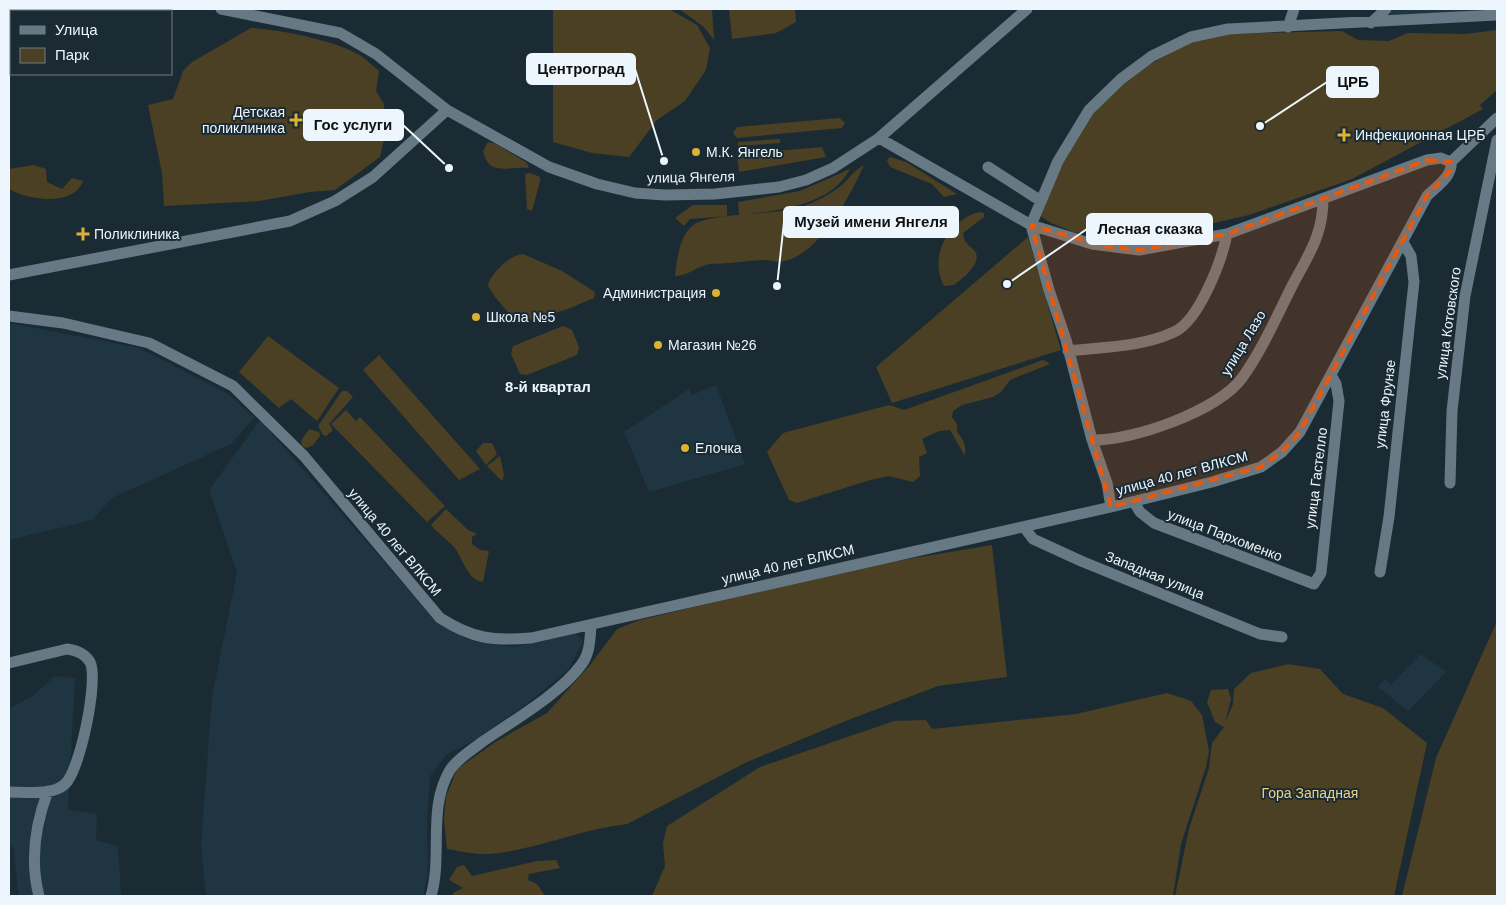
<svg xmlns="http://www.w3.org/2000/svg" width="1506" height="905" viewBox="0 0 1506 905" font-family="Arial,sans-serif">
  <rect width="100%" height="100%" fill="#1b2b34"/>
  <path fill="#1f3642" d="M1387,9H1497L1383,18Z
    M9,323L139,348L227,393L254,418L231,444L112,498L92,520L9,540Z
    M716,385L745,464L649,492L624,432L689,389L692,395Z
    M260,420L439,625L471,641L515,647L576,632L583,641L568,670L524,706L473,741L446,755L430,776L427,820L428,872L423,896H206L201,845L212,697L237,573L209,490Z
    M1421,654L1446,672L1408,711L1378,687L1385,679L1391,685Z
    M55,676L75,678L68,810L97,814L96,840L118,846L121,896H19L13,846L9,844V709L34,695Z"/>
  <path fill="#4b4023" d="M553,9H669L697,25L710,48L706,70L685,101L657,120L629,157L592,153L553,142Z
    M679,9H712L714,40L704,27Z
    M729,9H795L796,22L776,33L732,39Z
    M251,28C278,29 339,41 361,56C367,60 373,66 379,71L376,91L384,104L386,131L380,157L335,190L310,192L259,201L164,206L162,173L148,105L173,99L183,71L192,62Z
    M1497,30V90L1480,105L1483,109L1352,179L1249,215L1205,225L1148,231L1107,228L1076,233L1051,223L1037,214L1069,151L1095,109L1136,73L1186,43L1226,34L1342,31L1358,40L1389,41L1408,33L1465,34Z
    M840,118L845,123L842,128L737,138L733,133L737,127Z
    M780,139V143L738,146V142Z
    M488,142L496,144L527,163L529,168C508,166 489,177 483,151Z
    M822,147L826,157L739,172L737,154Z
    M890,157L906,162L957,194L944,197L932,184L890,167L887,160Z
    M34,165L46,169L47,182L62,189L72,178L83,181C74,207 27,200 9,189V169Z
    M864,165C850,196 821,252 785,261C778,263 770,260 763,260C744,261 727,264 709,264C696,267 688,276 675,276C677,260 679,238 692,226C709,212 774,216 801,207C816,202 832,194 844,183C851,176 855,170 864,165Z
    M850,169C831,206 776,211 739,215L738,202L800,191Z
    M530,173L540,177V181L532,211L527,209L525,174Z
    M693,205H727V216L690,219L684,226L675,218Z
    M979,212L984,213V217L963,233C964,242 967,244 973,249C986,261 962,279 954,285L944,286C928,256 949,220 979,212Z
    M1028,237L1061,350L892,403L876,367Z
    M523,254L562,271L595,292L594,298L568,309L538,318L522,321L513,318L495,297L488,286L489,281C497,269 508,256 523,254Z
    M563,326L572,330L579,347L577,355L527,375L520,374L511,354L513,346Z
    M268,336L339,388L317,421L291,399L279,408L239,372Z
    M379,355L480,469L459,480L363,370Z
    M1043,360L1050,364L1010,380L1001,392L993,397L962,405L953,411L952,417L957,424V432C964,440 966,445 965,456L950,430L939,431L922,439L927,453L919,457L920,476L913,482L889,476L870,480L797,503L789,500L767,452L783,433L889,405L904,410Z
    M342,391H347L353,397L329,424L333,430L326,436L323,435L318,426Z
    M346,410L356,421L360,417L445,506L427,522L331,424Z
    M309,429L319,432L320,436L313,445L307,448L302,446L301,441Z
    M483,443H492L497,454L486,465L476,451Z
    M500,456L504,475L502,481L487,466Z
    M446,509L468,530L477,534L472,537V544L480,550L489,551L483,582C467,580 463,558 454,547C447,539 438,534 431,525Z
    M992,545L1007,677L938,686L848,720L747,762L627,824C580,829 537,850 489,854C476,855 460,851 447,849L444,820L446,797L457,769L497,741L547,713L590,665L617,629L640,620L866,566Z
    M1497,621V896H1402L1436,758Z
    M1288,664L1320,669L1343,694L1383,708L1427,743L1394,896H1175L1189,829L1209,768L1212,743L1224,727L1215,722L1207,702L1211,690L1228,689L1231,699L1225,723L1233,704L1234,689L1251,673Z
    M1167,693L1191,701L1202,715L1209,751L1206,767L1181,844L1173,896H652L665,866L663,843L667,826L760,767L894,721L926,720L932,729L1076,714Z
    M556,860L560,868L529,874L528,880L537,884L545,896H453V893L463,888L449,880L457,867L464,865L472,876L537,861Z"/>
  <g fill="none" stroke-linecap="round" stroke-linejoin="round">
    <path stroke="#677984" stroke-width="11" d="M221,9L340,33L376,54L447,110L549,167L597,184L635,193L665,195L715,194L779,187L806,180L833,168L879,138L1027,9
      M1371,23L1386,9
      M1288,27L1294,9
      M879,138L1031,225L1092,244L1139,250L1227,234L1427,160L1441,158L1451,162
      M988,167L1041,201
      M9,275L290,221L335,201L373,177L447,110
      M9,316L63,323L149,343L233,386L304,456L440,618C473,639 493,641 531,638L1111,507L1212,482L1261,467L1282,452L1300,432L1427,196C1436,187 1453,176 1451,162L1497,118
      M1068,351C1103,347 1142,347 1174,332C1199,321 1222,260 1227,234
      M1092,440C1132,441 1218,411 1242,378C1262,350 1276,318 1291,288C1307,257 1323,236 1323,200
      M1450,483L1452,411L1465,296L1497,140
      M1134,502L1140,512L1154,523L1314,584L1321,573L1339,401L1336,384L1331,375
      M1111,507L1107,483L1092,440L1066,340L1049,290L1031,225L1058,161L1089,110L1121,79L1152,56L1191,37L1228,29L1497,15
      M1024,527L1033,539L1081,561L1260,634L1282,637
      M1380,572L1389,517L1414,282L1411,256L1403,242
      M9,663L67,649C76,650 85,654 90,662C99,679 80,771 65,784C53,796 24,792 9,792
      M39,896C30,861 35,825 48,791
      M431,896C443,855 427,808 450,770C457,759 472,750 482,742C511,722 561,693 581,665C590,654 590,639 591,625"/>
  </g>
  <path fill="#e8590c" fill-opacity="0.2" stroke="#e8590c" stroke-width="4" stroke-dasharray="10 6" stroke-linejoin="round" d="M1427,160L1451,162V170L1427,196L1300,432L1282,452L1261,467L1111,507L1031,225L1104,246L1139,250L1227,234Z"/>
  <g fill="#dcb233" stroke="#1b2b34" stroke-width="2">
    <path d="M293.5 112.5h5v5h5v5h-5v5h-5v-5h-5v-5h5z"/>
    <path d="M1341.5 127.5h5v5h5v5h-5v5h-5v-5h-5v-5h5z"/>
    <circle cx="696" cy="152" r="5"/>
    <path d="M80.5 226.5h5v5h5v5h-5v5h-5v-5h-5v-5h5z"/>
    <circle cx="716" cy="293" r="5"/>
    <circle cx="476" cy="317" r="5"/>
    <circle cx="658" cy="345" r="5"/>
    <circle cx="685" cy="448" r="5"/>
  </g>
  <g text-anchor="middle" stroke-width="4" stroke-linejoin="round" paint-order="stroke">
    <g font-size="14" fill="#ecf6fc" stroke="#1b2b34" text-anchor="start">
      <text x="285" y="117" text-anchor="end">Детская<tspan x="285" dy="16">поликлиника</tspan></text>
      <text x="1355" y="140">Инфекционная ЦРБ</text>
      <text x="706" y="157">М.К. Янгель</text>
      <text x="94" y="239">Поликлиника</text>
      <text x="706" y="298" text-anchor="end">Администрация</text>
      <text x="486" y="322">Школа №5</text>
      <text x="668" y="350">Магазин №26</text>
      <text x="695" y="453">Елочка</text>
    </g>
    <g font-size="14" fill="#ecf6fc" stroke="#1b2b34">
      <text transform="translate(691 177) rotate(-1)" y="5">улица Янгеля</text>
      <text transform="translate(1448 323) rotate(-82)" y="5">улица Котовского</text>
      <text transform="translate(1243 343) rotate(-59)" y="5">улица Лазо</text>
      <text transform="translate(1385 404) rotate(-83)" y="5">улица Фрунзе</text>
      <text transform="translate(1182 473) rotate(-15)" y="5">улица 40 лет ВЛКСМ</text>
      <text transform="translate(1316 478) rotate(-83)" y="5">улица Гастелло</text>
      <text transform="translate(1225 535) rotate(21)" y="5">улица Пархоменко</text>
      <text transform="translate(395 542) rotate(50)" y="5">улица 40 лет ВЛКСМ</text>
      <text transform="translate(788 564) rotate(-13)" y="5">улица 40 лет ВЛКСМ</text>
      <text transform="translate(1155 575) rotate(22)" y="5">Западная улица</text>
    </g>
    <g font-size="14" fill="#efd180" stroke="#1b2b34">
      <text x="1310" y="798">Гора Западная</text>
    </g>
    <g font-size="15" font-weight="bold" fill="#ecf6fc" stroke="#1b2b34">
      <text x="548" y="392">8-й квартал</text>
    </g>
  </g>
  <path fill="none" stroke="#ecf6fc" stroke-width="2" d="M664 161L635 69M1260 126L1327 82M449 168L403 125M777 286L784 222M1007 284L1087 229"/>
  <g fill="#ecf6fc" stroke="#1b2b34" stroke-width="2">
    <circle cx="664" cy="161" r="5"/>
    <circle cx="1260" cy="126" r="5"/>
    <circle cx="449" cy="168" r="5"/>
    <circle cx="777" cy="286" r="5"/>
    <circle cx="1007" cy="284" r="5"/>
  </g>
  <g fill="#ecf6fc" stroke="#ecf6fc" stroke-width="2">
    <rect x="527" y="54" width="108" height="30" rx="5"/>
    <rect x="1327" y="67" width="51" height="30" rx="5"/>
    <rect x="304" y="110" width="99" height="30" rx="5"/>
    <rect x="784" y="207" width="174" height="30" rx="5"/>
    <rect x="1087" y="214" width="125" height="30" rx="5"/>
  </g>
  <g font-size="15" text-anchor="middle" font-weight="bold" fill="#111">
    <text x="581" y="74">Центроград</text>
    <text x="1353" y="87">ЦРБ</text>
    <text x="353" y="130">Гос услуги</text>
    <text x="871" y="227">Музей имени Янгеля</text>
    <text x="1150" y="234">Лесная сказка</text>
  </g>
  <rect width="1506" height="905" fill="none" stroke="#ecf6fc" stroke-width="20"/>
  <rect x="10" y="10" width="162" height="65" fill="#1b2b34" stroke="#6f7c84"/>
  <rect x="20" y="26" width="25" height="8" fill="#677984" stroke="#6f7c84"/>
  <text x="55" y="35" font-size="15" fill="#ecf6fc">Улица</text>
  <rect x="20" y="48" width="25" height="15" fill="#4b4023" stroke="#6f7c84"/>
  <text x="55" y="60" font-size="15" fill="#ecf6fc">Парк</text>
</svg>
